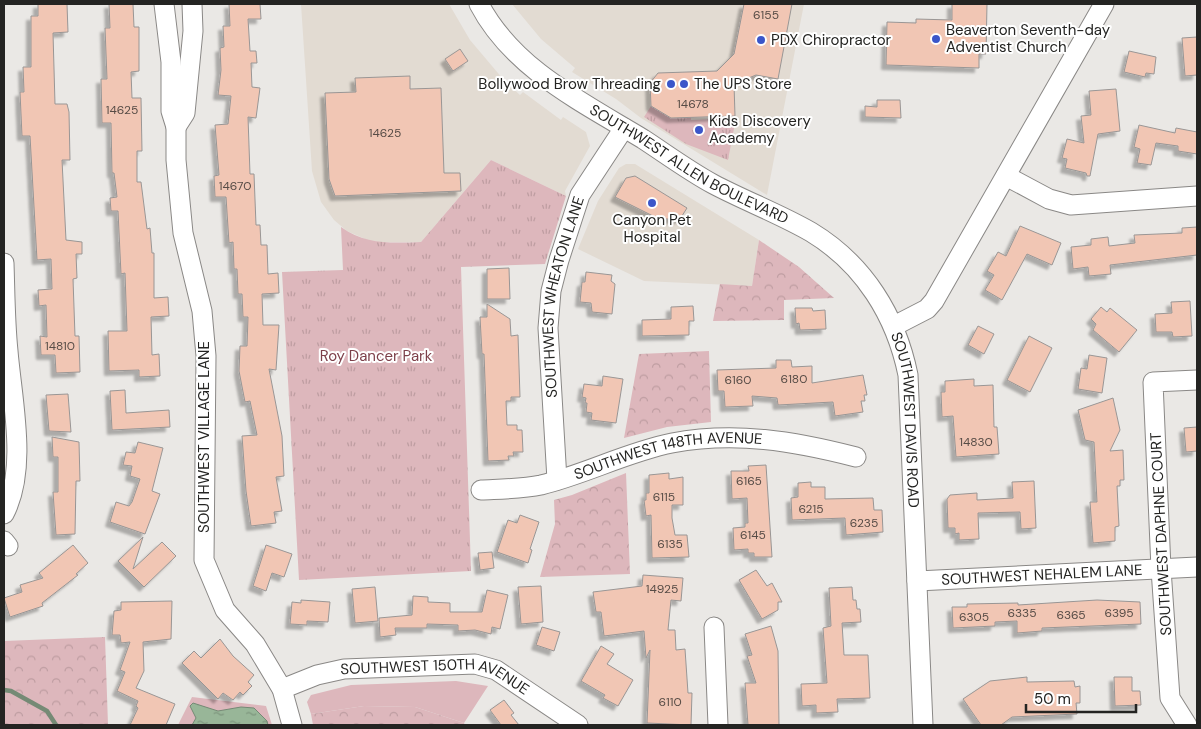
<svg xmlns="http://www.w3.org/2000/svg" width="1201" height="729" viewBox="0 0 1201 729" font-family="'DM Sans',sans-serif">
  <defs>
    <pattern id="forest-crowns" width="20" height="18" patternUnits="userSpaceOnUse" patternTransform="scale(1.25)"><rect width="20" height="18" fill="#ddb7bc"/><path d="M2 6a3 3 0 1 1 6 0M12 15a3 3 0 1 1 6 0" fill="none" stroke="#be9da1"/></pattern>
    <pattern id="park-tufts" width="24" height="20" patternUnits="userSpaceOnUse" patternTransform="scale(1.25)"><rect width="24" height="20" fill="#ddb7bc"/><path d="M3 7l-1-3M5 7V3M7 7l1-3M15 17l-1-3M17 17v-4M19 17l1-3" fill="none" stroke="#be9da1"/></pattern>
    <pattern id="water-ripples" width="26" height="14" patternUnits="userSpaceOnUse" patternTransform="scale(1.25)"><rect width="26" height="14" fill="#98b698"/><path d="M2 4q2-2 4 0t4 0M15 11q2-2 4 0t4 0" fill="none" stroke="#7c947c"/></pattern>
    <filter id="shadow"><feDropShadow dx="-4.5" dy="4.5" stdDeviation="1" flood-color="#0004"/></filter>
  </defs>
  <rect width="100%" height="100%" fill="#eae8e5"/>
  <path fill="#e2dbd2" d="M301,4H449L470,40L503,79L520,95L523,92L561,120L563,117L586,132L590,146L565,191L566,196L491,160L421,242H372L347,231L334,220L321,202L312,171Z
    M512,4H804L767,195L641,118L616,99L572,72L575,68L541,39Z
    M626,164H635L759,240L752,286L644,281L578,249L598,201L619,168Z"/>
  <path fill="#ddb7bc" d="M456,681L488,686L464,723L415,707L364,706L311,714L307,702L311,695L351,685Z
    M192,697L266,706L272,725H178Z"/>
  <path fill="url(#forest-crowns)" d="M759,240L799,267L834,298L784,300V320L713,321L720,284L752,286Z
    M709,351L711,422L667,427L624,438L639,354Z
    M626,473L630,574L540,577L555,524L554,500L572,495Z
    M105,637L108,725H4V641Z
    M364,706L415,707L464,723L465,725H313L311,714Z"/>
  <path fill="url(#park-tufts)" d="M651,106L671,118L691,117V120L736,118L728,160L686,144L644,117Z
    M491,160L566,196L545,264L461,267L471,571L299,580L282,272L343,270L341,227C366,245 392,243 421,242Z"/>
  <path fill="url(#water-ripples)" stroke="#758a75" d="M193,703L218,711L241,707L254,708L267,721L268,725H192L196,718L190,706Z"/>
  <g fill="none" stroke-linecap="round" stroke-linejoin="round">
    <path stroke="#758a75" stroke-width="4.5" d="M4,690L11,691L47,711L56,725"/>
  </g>
  <path fill="#f1c6b4" stroke="#999695" filter="url(#shadow)" d="M38,4H67L68,32L53,33L55,104H67L69,112L70,160H62L66,240L82,242V254H76L77,278L73,279L75,336H79L80,372L56,373L55,355H41L40,336L47,337L46,305L39,306L38,290L52,289L51,259L37,260L30,136H22L20,92H24L23,67H31V16H38Z
    M109,4H133L134,27H139V71L131,72L132,98H141L142,151H137V182H141L147,229L150,228L152,253H154V298L168,297L169,316L151,317L152,355L159,354L160,376L139,377V370L109,371L108,331H127L125,273L121,274L118,211H111L110,198L117,197L114,173H112L111,123H102L101,79H107L105,28H110Z
    M229,4H260L261,19H248L250,51H256L257,63H251L252,87L260,88L256,118L248,117L250,174H254L256,225H260L261,245H267L268,274L278,273L279,293L262,294L263,325H279L276,370L269,369L282,436L284,476L276,477L282,511L274,512L276,523L251,526L246,491L242,436L257,435L250,401L245,402L239,371L240,346H247L248,317H243L242,294H238L237,269H234L233,242L229,243L226,197H215L214,176L219,175L215,125L228,124L231,96L218,95L221,70L220,48L224,47L223,26H230Z
    M744,4H792L778,79L756,75L734,84L735,116L671,118L651,106L650,83L658,73L717,71L734,54Z
    M952,4H987L986,54H979V68L886,65L887,22L916,23V19L952,20Z
    M1197,37V75L1185,76L1182,38Z
    M460,49L468,61L453,71L445,59Z
    M1129,51L1156,57L1154,74L1146,73L1145,77L1124,72Z
    M410,76V89L441,88L444,173H460L461,191L335,196L329,179L325,93L356,92L355,78Z
    M1116,89L1120,131L1098,134L1090,176H1087L1086,173L1065,168L1067,159L1062,158L1067,139L1084,143L1081,116L1091,115L1089,91Z
    M877,100H900L901,118L865,117V106L877,107Z
    M1139,125L1175,133L1176,128L1197,132V154L1178,151V146L1156,143L1151,165L1137,163L1140,149L1134,147Z
    M635,176L687,208L680,219H659L615,197L626,178Z
    M1020,226L1061,243L1052,265L1027,254L1002,300L985,290L994,275L987,271L998,252L1006,256Z
    M1197,227V255L1110,265L1111,274L1089,276L1088,267L1073,269L1071,247L1091,245V239L1108,237L1109,246L1135,243L1134,235L1182,233V228Z
    M509,268L510,299H487V269Z
    M586,272L612,275L611,281L615,284L612,314L592,312L591,303L580,302L582,282H585Z
    M1190,301L1192,336L1173,337L1172,332H1156L1155,314L1172,313L1171,302Z
    M487,304L510,319L511,336L518,335L520,397H511V401H506L507,425H517V430H522L523,452H513L514,456H508L509,460L488,461L484,354H482L480,317H487Z
    M693,306L694,321H689V335L642,336V320L671,319V307Z
    M1101,307L1107,312L1110,308L1137,330L1119,352L1093,330L1096,324L1091,319Z
    M795,308H812L813,311L825,310L826,329L800,330L799,323L796,324Z
    M978,326L994,334L984,354L968,345Z
    M1029,336L1052,348L1030,392L1007,380Z
    M1089,355L1107,358L1102,393L1078,389L1081,368L1087,369Z
    M776,360H791L792,367L812,366V383L863,375L867,395H864L865,401H861L863,412L835,416L833,402L778,405L777,398L752,396L753,406L725,407L724,391H718L717,370L776,368Z
    M603,376L623,379L616,423L591,420L592,413L586,412L587,403H585L586,398L582,397L584,384L602,386Z
    M974,379V386L993,385L994,427H997L999,454L956,457L953,416L942,417L941,392H945V381Z
    M125,390L126,413L169,410L170,427L112,430L110,391Z
    M68,394L71,432L49,431L46,395Z
    M1113,398L1120,430L1110,451L1123,450L1124,480H1120V486H1117L1119,526L1115,527V541L1093,543L1090,502H1097L1094,442L1085,440L1078,410Z
    M1197,427V451L1186,452L1184,428Z
    M52,437L79,442L80,481H76L75,534L56,535L53,492H58V457H53Z
    M138,442L163,448L152,491L160,494L145,534L110,522L116,502L129,506L132,502L140,479L130,476L132,466L123,465L126,452L135,453Z
    M766,465L772,557H754V553H748V549L734,550L733,528L745,527V523H748L747,498L732,499L731,471H749L748,466Z
    M669,473V479L683,477V505H672V518L675,535H687L689,557L652,558L651,515L646,516L644,500H646V493H649V475Z
    M1034,481L1036,528L1021,529L1020,512L978,513L979,539L959,540V533L955,534V528H948L947,499L950,495L977,493V500L1013,498L1012,482Z
    M811,482V487H825V499L873,498L874,510H882L883,532L846,535L845,518L792,520L791,498L798,497V483Z
    M520,515L539,522L530,549L532,550L528,563L497,552L508,520L517,523Z
    M143,537L133,569L162,542L176,556L144,587L118,561Z
    M73,545L88,563L76,574L78,575L42,603L43,606L10,617L4,598L22,592L20,585L43,578L39,573Z
    M266,545L292,554L284,577L272,573L266,591L253,586Z
    M492,552L494,568L480,570L478,553Z
    M756,570L767,586L772,583L782,602H778V610L762,619L739,580Z
    M643,575L683,578L681,601L671,600L668,630H675L676,650L685,649L688,693H692L691,725L647,723L650,650L646,658L644,631L604,636L601,612H596L593,592L642,586Z
    M541,586L543,622L521,624L518,587Z
    M375,587L378,621L355,623L352,589Z
    M852,587L853,600H856L857,609H860L861,622L842,623L844,655H868L870,698L837,699L838,712L816,713V705L802,706L801,684L827,683L823,628L831,626L829,588Z
    M487,590L508,595L500,629L492,627L491,634L475,630L458,631V625L427,624V628H395L396,635L380,637L379,618L412,615L413,596L428,597V602L450,603V612H482Z
    M301,600L330,602L328,622L307,621V625L290,624L292,602L301,603Z
    M1097,600L1140,602L1141,624L1042,628V631L1017,633V621L995,622V626L953,628L952,607H967V604L1018,603V605Z
    M172,601L171,639L143,642L144,671L136,688L175,704L166,725H130L138,708L136,706L138,701L117,691L125,672L120,670L130,642L121,643L120,635H112L114,611L121,610V602Z
    M771,626L778,651L779,725H748L745,683H756L747,656L752,655L745,634Z
    M542,627L560,632L554,651L536,645Z
    M220,639L233,656L254,675L248,682L252,686L243,695L240,692L233,700L223,693L218,699L182,663L194,651L201,658Z
    M601,646L614,654L607,664L633,680L618,706L603,698L605,695L581,681Z
    M1027,677V682L1074,681L1075,687L1080,686V703H1076L1077,714L1012,717L1001,725H981L963,699L990,681Z
    M1114,677H1132V691H1140L1141,705L1115,706Z
    M504,700L514,713L511,715L519,725H501L490,710Z"/>
  <g fill="none" stroke-linecap="round" stroke-linejoin="round">
    <g stroke="#8a8886" stroke-width="21">
      <g id="minor">
        <path d="M164,4L171,62V111L176,127V160L183,233L202,311L206,356L204,560L225,610L255,644L282,689L292,725"/>
        <path id="s1" d="M479,4C513,69 582,102 643,139C666,154 689,171 713,184C745,201 780,214 811,232C864,264 896,316 908,375L923,725"/>
        <path d="M176,127L185,113L193,31L192,4"/>
        <path d="M1006,176L1049,199L1071,205L1197,196"/>
        <path d="M4,263C5,292 5,322 8,351C12,400 28,469 4,514"/>
        <path d="M894,326L927,309L934,301L1104,4"/>
        <path id="s2" d="M557,480L548,328L551,291L559,260L580,195L624,128"/>
        <path id="s3" d="M481,490C501,489 522,489 541,485C586,474 627,452 672,443C735,431 794,441 856,457"/>
        <path d="M4,541L8,546"/>
        <path id="s4" d="M917,581L1197,567"/>
        <path d="M714,627L718,725"/>
        <path id="s5" d="M282,689L317,675L344,669L475,664L496,670L578,725"/>
        <path d="M1187,725L1170,698L1161,569L1153,382L1197,380"/>
      </g>
    </g>
    <use href="#minor" stroke="#fff" stroke-width="19"/>
  </g>
  <g fill="#3b56c9" stroke="#fff" stroke-width="2">
    <circle cx="936" cy="39" r="5"/>
    <circle cx="761" cy="40" r="5"/>
    <circle cx="671" cy="84" r="5"/>
    <circle cx="684" cy="84" r="5"/>
    <circle cx="699" cy="130" r="5"/>
    <circle cx="652" cy="203" r="5"/>
  </g>
  <g text-anchor="middle" stroke-width="4" stroke-linejoin="round" paint-order="stroke">
    <g font-size="12" fill="#574c46">
      <text x="766" y="19">6155</text>
      <text x="693" y="108">14678</text>
      <text x="122" y="114">14625</text>
      <text x="385" y="137">14625</text>
      <text x="235" y="190">14670</text>
      <text x="60" y="350">14810</text>
      <text x="794" y="383">6180</text>
      <text x="738" y="384">6160</text>
      <text x="976" y="446">14830</text>
      <text x="749" y="485">6165</text>
      <text x="664" y="501">6115</text>
      <text x="811" y="513">6215</text>
      <text x="864" y="527">6235</text>
      <text x="753" y="539">6145</text>
      <text x="670" y="548">6135</text>
      <text x="662" y="593">14925</text>
      <text x="1022" y="617">6335</text>
      <text x="1119" y="617">6395</text>
      <text x="1071" y="619">6365</text>
      <text x="974" y="621">6305</text>
      <text x="670" y="706">6110</text>
    </g>
    <g font-size="15" fill="#242422" stroke="#fff" text-anchor="start">
      <text x="946" y="35">Beaverton Seventh-day<tspan x="946" dy="17">Adventist Church</tspan></text>
      <text x="771" y="45">PDX Chiropractor</text>
      <text x="661" y="89" text-anchor="end">Bollywood Brow Threading</text>
      <text x="694" y="89">The UPS Store</text>
      <text x="709" y="126">Kids Discovery<tspan x="709" dy="17">Academy</tspan></text>
      <text x="652" y="225" text-anchor="middle">Canyon Pet<tspan x="652" dy="17">Hospital</tspan></text>
    </g>
    <g font-size="15" fill="#242422" stroke="#fff">
      <text dy="5" stroke="none"><textPath href="#s1" startOffset="268">SOUTHWEST ALLEN BOULEVARD</textPath></text>
      <text dy="5" stroke="none"><textPath href="#s2" startOffset="185">SOUTHWEST WHEATON LANE</textPath></text>
      <text dy="5" stroke="none"><textPath href="#s1" startOffset="630">SOUTHWEST DAVIS ROAD</textPath></text>
      <text transform="translate(204 437) rotate(-90)" y="5">SOUTHWEST VILLAGE LANE</text>
      <text dy="5" stroke="none"><textPath href="#s3" startOffset="192">SOUTHWEST 148TH AVENUE</textPath></text>
      <text transform="translate(1161 534) rotate(-93)" y="5">SOUTHWEST DAPHNE COURT</text>
      <text dy="5" stroke="none"><textPath href="#s4" startOffset="125">SOUTHWEST NEHALEM LANE</textPath></text>
      <text dy="5" stroke="none"><textPath href="#s5" startOffset="159">SOUTHWEST 150TH AVENUE</textPath></text>
    </g>
    <g font-size="15" fill="#7d404a" stroke="#fff">
      <text x="376" y="361">Roy Dancer Park</text>
    </g>
  </g>
  <rect width="1201" height="729" fill="none" stroke="#242422" stroke-width="10"/>
  <path d="M1026 704v8h110v-8" fill="none" stroke="#242422" stroke-width="2.5"/>
  <text x="1034" y="704" font-size="15" fill="#242422" stroke="#ffffff" stroke-width="4" paint-order="stroke">50 m</text>
</svg>
